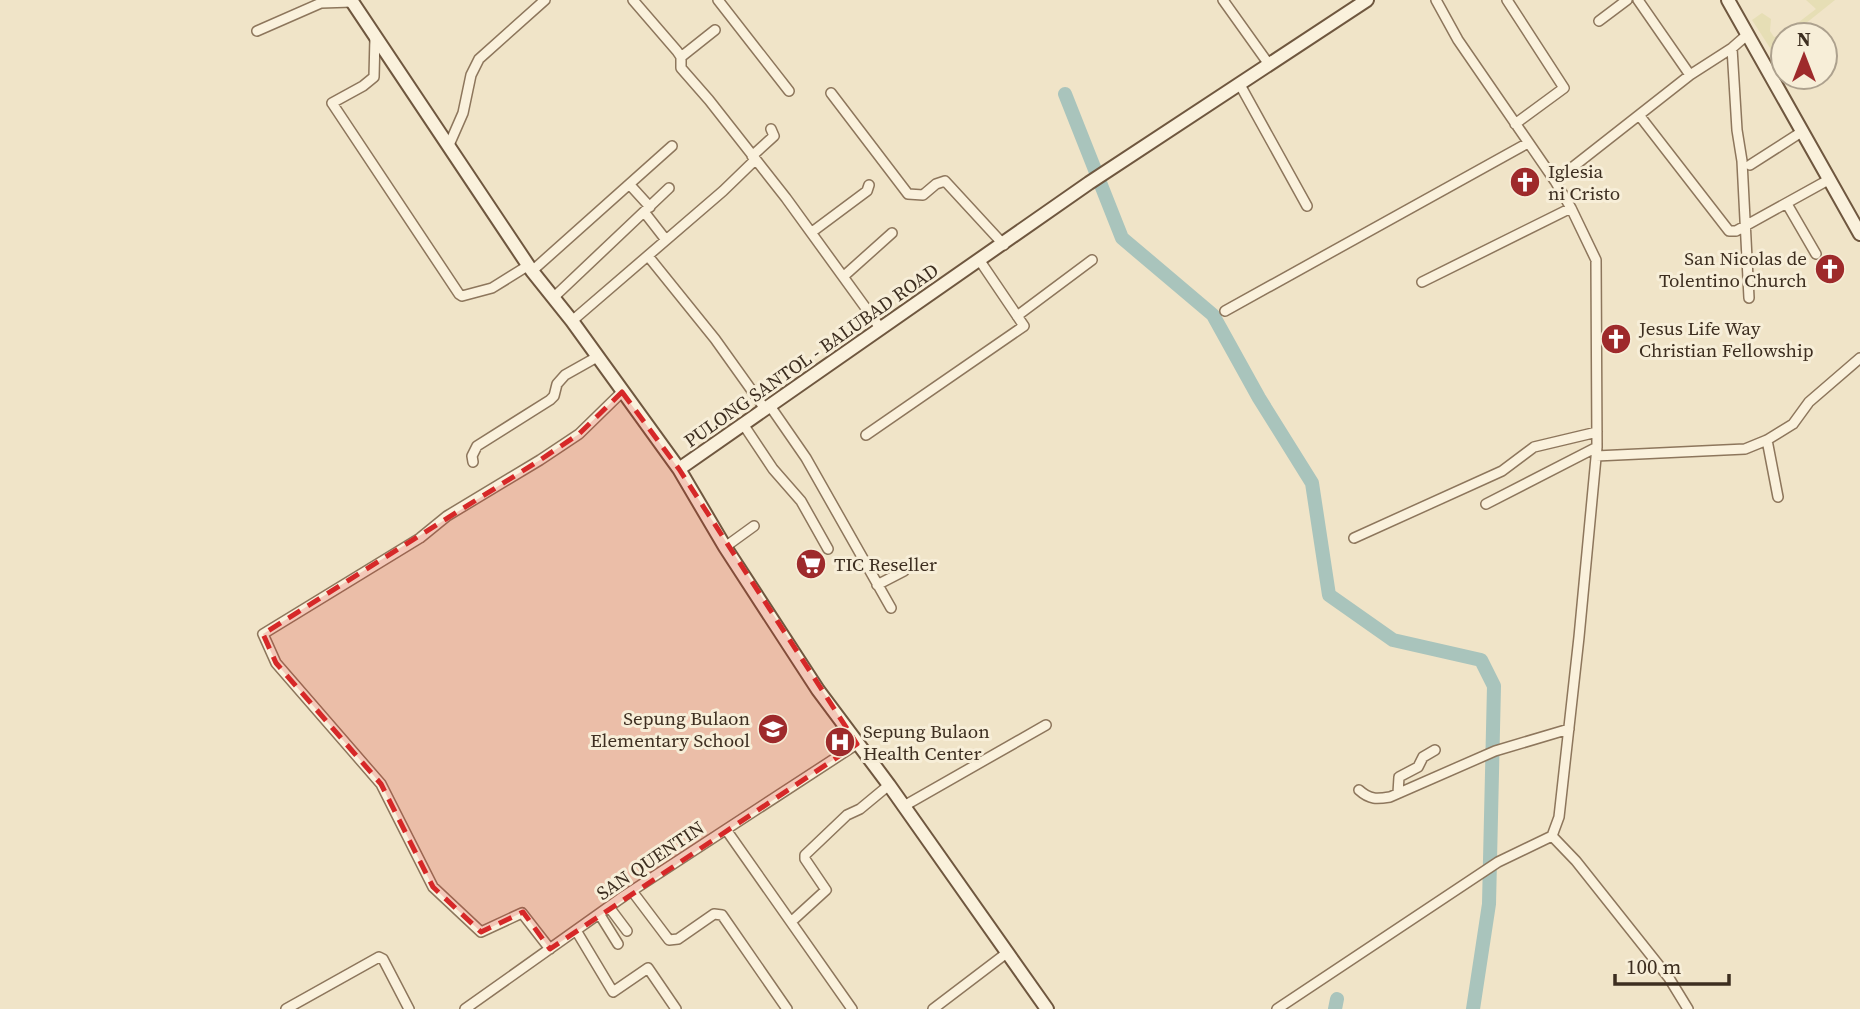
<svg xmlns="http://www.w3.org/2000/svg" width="1860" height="1009" viewBox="0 0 1860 1009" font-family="'Source Serif 4',serif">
  <rect width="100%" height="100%" fill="#f0e4c8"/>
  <path fill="#e6deb5" d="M1806,0H1835L1805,24L1811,31L1804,35H1783V46L1772,51L1752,20L1762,13L1771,19L1770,31L1774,37L1782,35L1816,9Z"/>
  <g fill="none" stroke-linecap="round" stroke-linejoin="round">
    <path stroke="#a9c4bc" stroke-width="14" d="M1065,94L1122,238L1213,315L1259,398L1312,483L1329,595L1393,640L1481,660L1494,686L1489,904L1473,1009
      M1335,1009L1337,999"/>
    <g stroke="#8d765c" stroke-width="12">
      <path id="street" d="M633,0L677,51L681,57V68L709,100L786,198L881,329
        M718,0L789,91
        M1223,0L1268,63
        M1507,0L1564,88L1515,124
        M1638,0L1690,75
        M1599,21L1627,0
        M257,31L321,3L352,2
        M375,37L374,77L363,86L332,103L459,294L462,296L492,288L529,265
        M1732,48L1737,130L1742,161L1749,298
        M681,57L715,30
        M1239,83L1307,206
        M831,93L908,194L923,195L936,184L945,181L1004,245
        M1639,115L1729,231H1736L1830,179
        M449,145L463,113L471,75L479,59L545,0
        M752,156L774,136L771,129
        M1750,165L1803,131
        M1555,181L1690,75L1732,48L1748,34
        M630,185L650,207
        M1787,204L1816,254
        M645,213L666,240
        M812,232L867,191L869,185
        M648,256L715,339L765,409
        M532,271L672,146
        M844,276L892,233
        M1422,282L1571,208
        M553,298L669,188
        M1225,311L1528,143
        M1017,316L1092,260
        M572,321L723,191L755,160
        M770,406L806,458L891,608
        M743,424L773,469L801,501L828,549
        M866,435L1024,326L980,261
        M1767,440L1778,497
        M1596,456L1745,449L1767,440L1793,424L1809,402L1860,358
        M473,462L472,456L477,446L550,400L554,396L557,384L565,375L597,357
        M1486,504L1597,447
        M1354,538L1502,471L1534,447L1597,432
        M725,547L754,526
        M877,585L904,571
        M1359,790C1370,800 1377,799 1390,797L1495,751L1569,729
        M1398,793L1399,777L1418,767L1423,757L1435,750
        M904,806L1046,725
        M727,831L852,1009
        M1552,836L1576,861L1669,978L1688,1009
        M632,891L669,940L678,939L714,914L722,915L787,1009
        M609,907L627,931
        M600,915L618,944
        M792,921L826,890L805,859V855L847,815L860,809L889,785
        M577,932L613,992L648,968L676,1009
        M550,949L522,913L481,932L433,887L381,784L276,663L263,634L420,538L447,516L540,460L579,434L622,392
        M286,1009L379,957L383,959L409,1009
        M465,1009L624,896L857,744
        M933,1009L1008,952
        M1277,1009L1498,862L1552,836L1559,817L1579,637L1597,447L1596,260L1571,208L1555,181L1458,40L1436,0"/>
    </g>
    <g stroke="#6f573f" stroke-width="16">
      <path id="secondary" d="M351,0L532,271L572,321L679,469L725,547L818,690L889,785L1047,1009
        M1728,0L1860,234
        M679,469L1089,183L1367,0"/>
    </g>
    <use href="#street" stroke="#faf1dc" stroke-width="9"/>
    <use href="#secondary" stroke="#faf1dc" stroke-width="12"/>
  </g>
  <path fill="#d62828" fill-opacity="0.2" stroke="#d62828" stroke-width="5" stroke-dasharray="14 9" stroke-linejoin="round" d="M622,392L679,469L857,744L550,949L523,912L481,932L433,887L381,784L276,663L263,634L540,460L579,434Z"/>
  <defs>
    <g id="church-disc" transform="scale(1.575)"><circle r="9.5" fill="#9e2a2b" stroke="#f7eed8"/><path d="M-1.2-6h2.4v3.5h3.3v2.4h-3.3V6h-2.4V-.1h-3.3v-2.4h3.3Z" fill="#fff"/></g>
    <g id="supermarket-disc" transform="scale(1.575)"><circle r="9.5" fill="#9e2a2b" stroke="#f7eed8"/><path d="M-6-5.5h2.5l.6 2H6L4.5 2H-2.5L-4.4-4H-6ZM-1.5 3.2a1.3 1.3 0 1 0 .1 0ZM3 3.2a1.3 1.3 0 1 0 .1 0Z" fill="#fff"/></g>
    <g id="school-disc" transform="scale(1.575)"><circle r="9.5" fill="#9e2a2b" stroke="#f7eed8"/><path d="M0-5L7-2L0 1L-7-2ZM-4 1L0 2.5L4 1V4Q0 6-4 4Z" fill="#fff"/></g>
    <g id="hospital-disc" transform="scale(1.575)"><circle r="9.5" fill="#9e2a2b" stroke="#f7eed8"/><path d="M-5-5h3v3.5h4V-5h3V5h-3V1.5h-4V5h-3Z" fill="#fff"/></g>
  </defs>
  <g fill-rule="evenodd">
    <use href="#church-disc" x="1525" y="182"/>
    <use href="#church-disc" x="1830" y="269"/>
    <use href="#church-disc" x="1616" y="339"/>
    <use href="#supermarket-disc" x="811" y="564"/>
    <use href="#school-disc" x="773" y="729"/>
    <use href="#hospital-disc" x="840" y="742"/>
  </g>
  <g text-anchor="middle" stroke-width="6" stroke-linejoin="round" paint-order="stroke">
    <g font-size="19" fill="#3d2e20" stroke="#f7eed8" text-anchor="start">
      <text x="1548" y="178">Iglesia<tspan x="1548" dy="22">ni Cristo</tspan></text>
      <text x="1807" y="265" text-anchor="end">San Nicolas de<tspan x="1807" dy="22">Tolentino Church</tspan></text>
      <text x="1639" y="335">Jesus Life Way<tspan x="1639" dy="22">Christian Fellowship</tspan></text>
      <text x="834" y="571">TIC Reseller</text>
      <text x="750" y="725" text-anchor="end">Sepung Bulaon<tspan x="750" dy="22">Elementary School</tspan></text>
      <text x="863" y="738">Sepung Bulaon<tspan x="863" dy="22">Health Center</tspan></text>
    </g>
    <g font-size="19" fill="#3d2e20" stroke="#f7eed8">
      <text transform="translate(811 355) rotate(-35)" y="7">PULONG SANTOL - BALUBAD ROAD</text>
      <text transform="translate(650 860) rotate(-34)" y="7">SAN QUENTIN</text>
    </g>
  </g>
  <g transform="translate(1804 56)"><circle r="33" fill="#f7eed8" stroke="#ada18e" stroke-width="2"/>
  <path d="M0-5L12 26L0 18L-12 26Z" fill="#9e2a2b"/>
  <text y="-10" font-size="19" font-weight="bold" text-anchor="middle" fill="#3d2e20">N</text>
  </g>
  <path d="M1615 974v10h114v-10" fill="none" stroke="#3d2e20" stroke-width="3.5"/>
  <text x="1626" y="974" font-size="21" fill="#3d2e20" stroke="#f7eed8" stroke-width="5" paint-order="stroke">100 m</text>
</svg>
